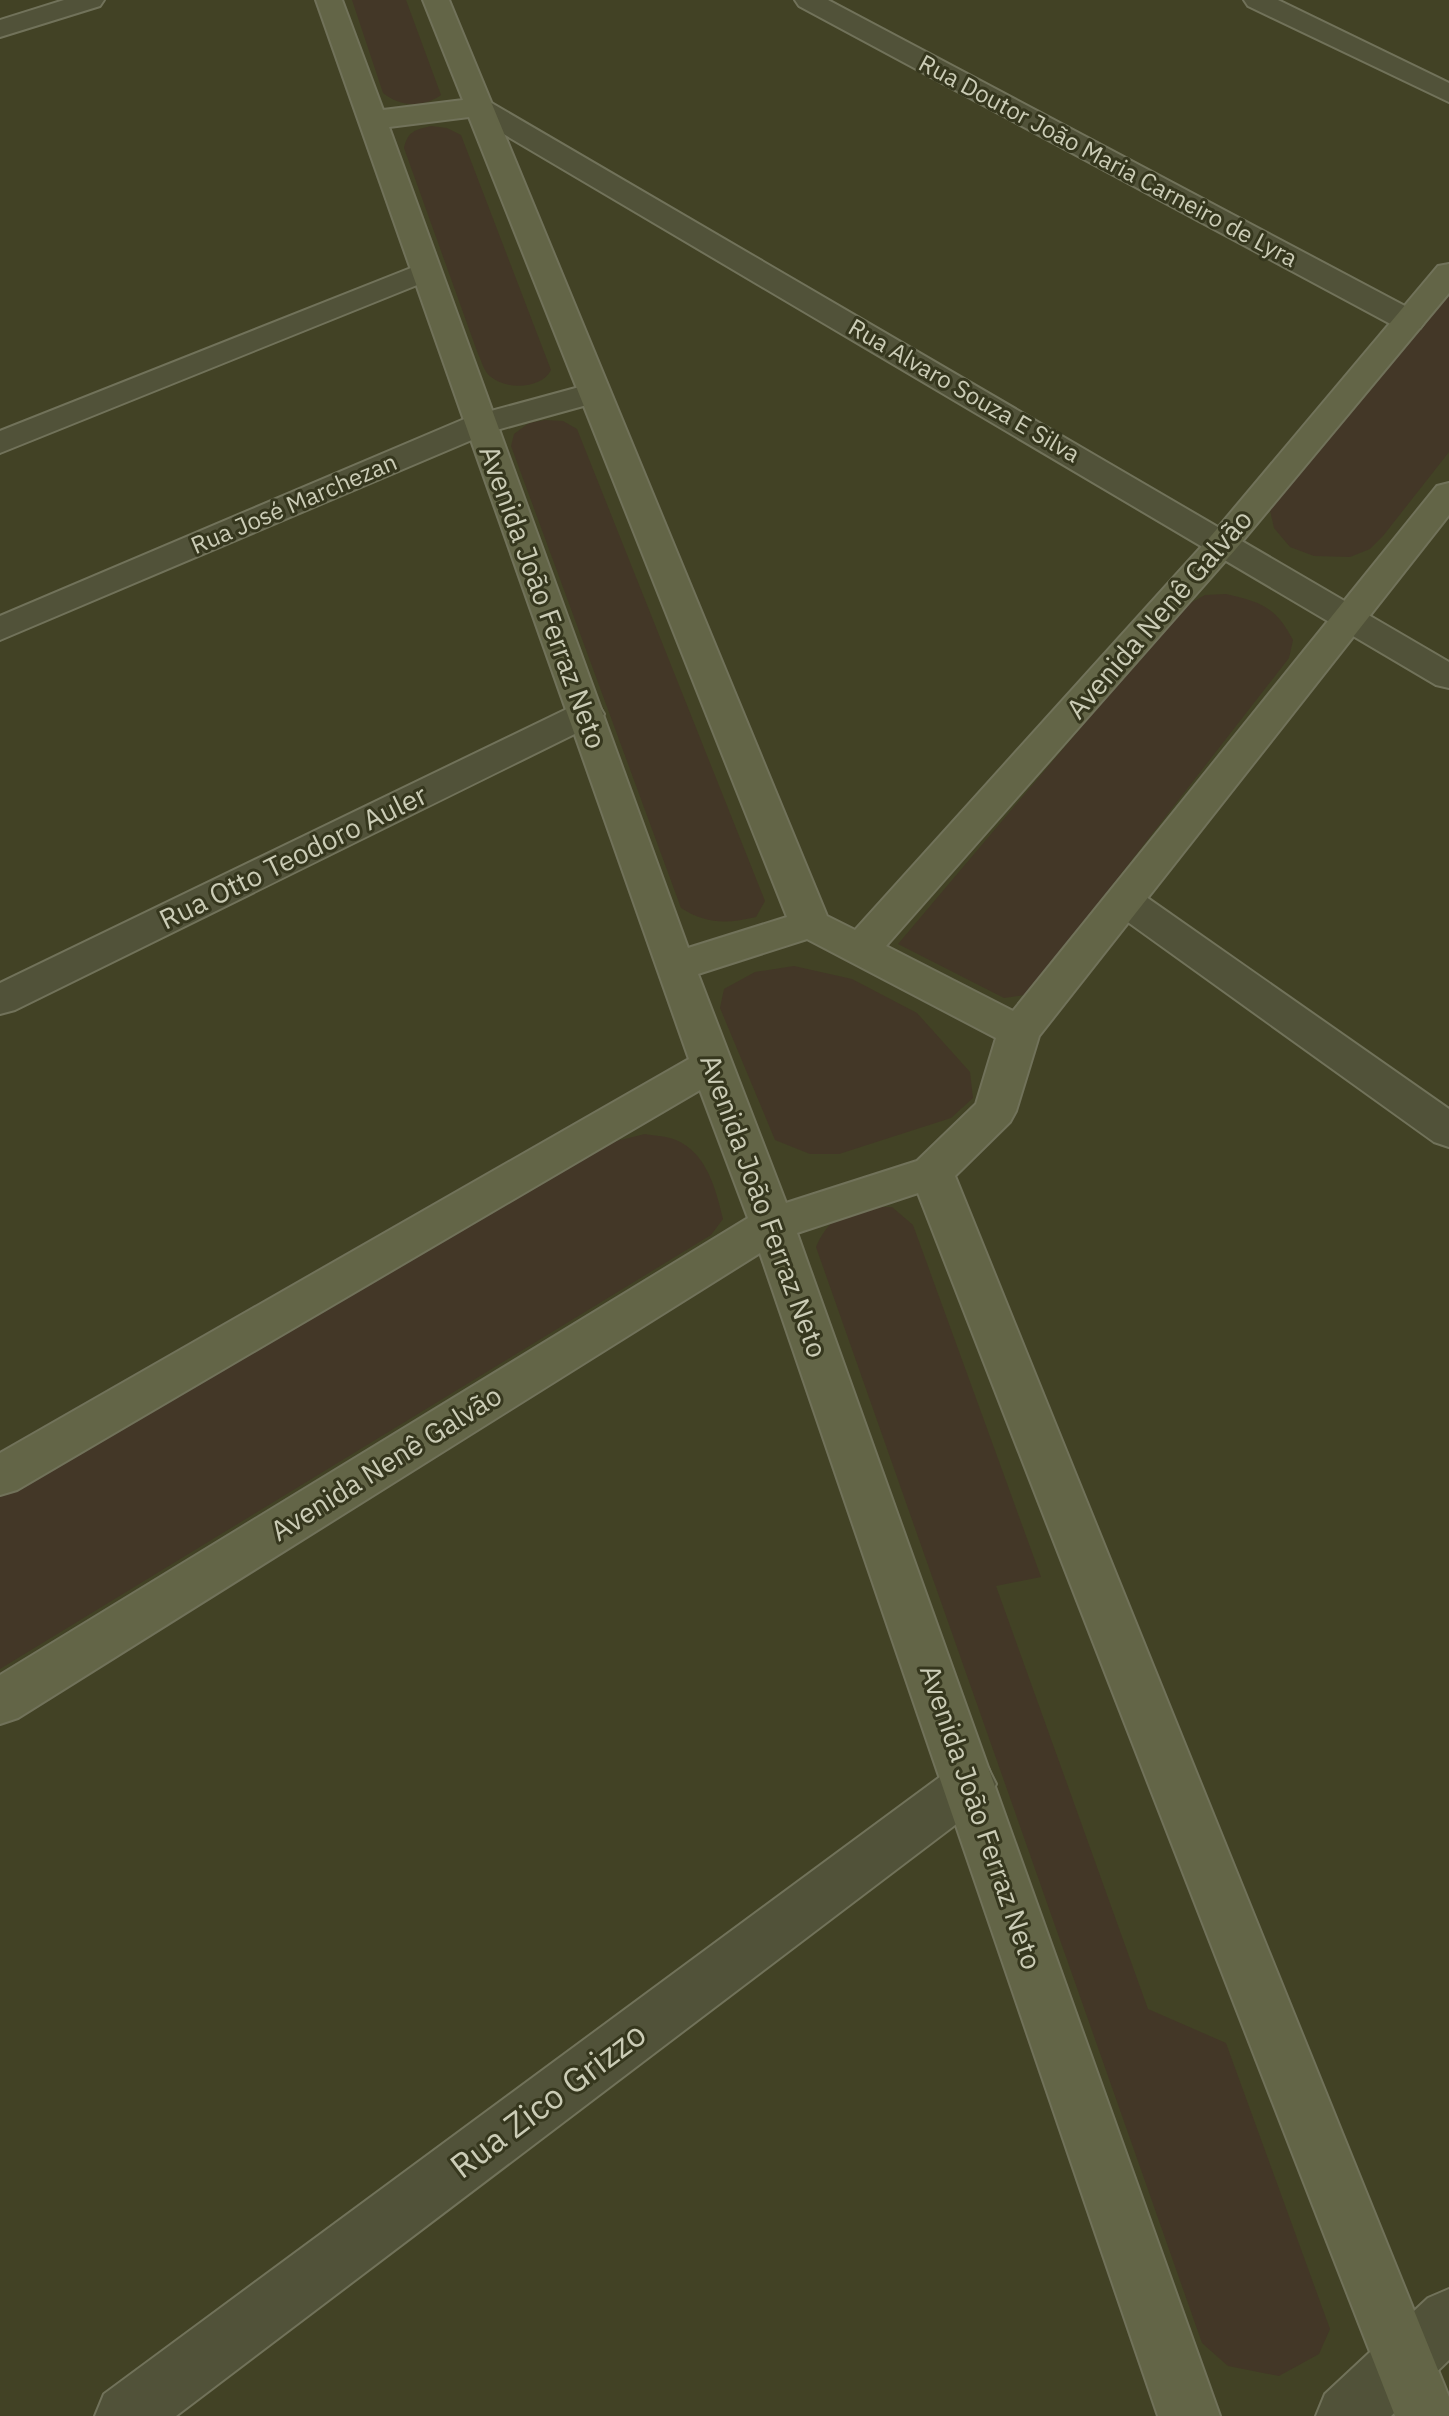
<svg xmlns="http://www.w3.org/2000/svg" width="1449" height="2416" viewBox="0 0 1449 2416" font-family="'IBM Plex Sans',sans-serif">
  <rect width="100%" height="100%" fill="#424225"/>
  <path fill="#433727" d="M352,0H406L441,95C423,108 400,107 383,93Z
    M431,126L447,128L461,135L551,370C542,389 506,390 491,377C484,372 482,362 478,354L404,148C408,131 415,130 431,126Z
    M1449,290V452L1383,536L1370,549L1350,557L1314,556L1290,547L1274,528L1269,506Z
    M545,420L563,421L577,429L765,901L756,917C727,924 706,924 681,908L511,446L514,434L529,423Z
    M1226,594C1261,602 1276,607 1293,640L1289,658L1033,987L1025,995L1004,998L898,944L1183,607L1205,595Z
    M794,966L852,979L917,1013L970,1072L973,1098L951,1118L839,1154H810L775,1140L720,1008L724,989L755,972Z
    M645,1134C655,1136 667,1136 676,1140C707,1153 716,1190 723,1219L711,1235L0,1669V1497L608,1143Z
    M860,1207H892L913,1225L1041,1577L996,1586L1148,2009L1226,2043L1330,2329L1319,2354L1279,2376L1228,2366L1202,2343L816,1247C827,1223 836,1217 860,1207Z"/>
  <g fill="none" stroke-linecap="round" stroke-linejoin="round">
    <g stroke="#71725a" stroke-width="4">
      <path id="street" d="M64,0H104L100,6L0,37V20Z
        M795,0H828L1420,314L1425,321L1420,328L1409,330L1398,328L799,6Z
        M1244,0H1278L1449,83V102L1248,6Z
        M478,99L488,101L1449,662V688L1436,685L468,113L464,107L468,101Z
        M426,262L437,265L441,271L437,277L0,453V431Z
        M594,383L605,386L610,393L605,400L493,431L0,640V616L469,417Z
        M586,702L599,706L604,714L599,722L15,1010L0,1014V983L573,706Z
        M1125,888L1139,892L1449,1109V1147L1434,1142L1111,910L1105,901L1111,892Z
        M970,1761L988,1768L996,1784L988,1800L176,2416H95L104,2394L952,1768Z
        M1449,2289V2360L1391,2416H1316L1325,2394L1428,2298Z"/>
    </g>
    <g stroke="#71725a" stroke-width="4">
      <path id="secondary" d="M316,0H342L383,110L463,100L423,0H449L827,916L855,930L1211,536L1438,266L1449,264V293L1235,550L886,946L1013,1011L1437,486L1449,483V515L1039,1036L1016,1111L1010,1122L955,1176L1449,2397V2416H1395L918,1193L797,1233L1220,2416H1158L760,1253L18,1718L0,1724V1675L748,1218L700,1090L17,1490L0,1495V1453L689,1059ZM469,117L787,917L688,948L389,127ZM807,939L996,1038L976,1104L917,1161L786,1203L698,974Z"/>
    </g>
    <use href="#street" fill="#515239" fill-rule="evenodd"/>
    <use href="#secondary" fill="#636547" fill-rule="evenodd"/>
  </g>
  <g text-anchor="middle" stroke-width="6" stroke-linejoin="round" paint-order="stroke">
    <g font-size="24" fill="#cbccb6" stroke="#36371e">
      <text transform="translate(1108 161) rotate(28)" y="8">Rua Doutor João Maria Carneiro de Lyra</text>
      <text transform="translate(964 391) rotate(30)" y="8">Rua Alvaro Souza E Silva</text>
      <text transform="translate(294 504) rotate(-23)" y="8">Rua José Marchezan</text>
    </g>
    <g font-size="28" fill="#cbccb6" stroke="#36371e">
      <text transform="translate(543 597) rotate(70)" y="10">Avenida João Ferraz Neto</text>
      <text transform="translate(1159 614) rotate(-49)" y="10">Avenida Nenê Galvão</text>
      <text transform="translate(293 857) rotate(-26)" y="10">Rua Otto Teodoro Auler</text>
      <text transform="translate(764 1206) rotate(70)" y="10">Avenida João Ferraz Neto</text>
      <text transform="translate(386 1463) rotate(-32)" y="10">Avenida Nenê Galvão</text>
      <text transform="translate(981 1817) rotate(71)" y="10">Avenida João Ferraz Neto</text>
    </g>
    <g font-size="34" fill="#cbccb6" stroke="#36371e">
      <text transform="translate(548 2100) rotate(-37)" y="12">Rua Zico Grizzo</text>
    </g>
  </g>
</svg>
